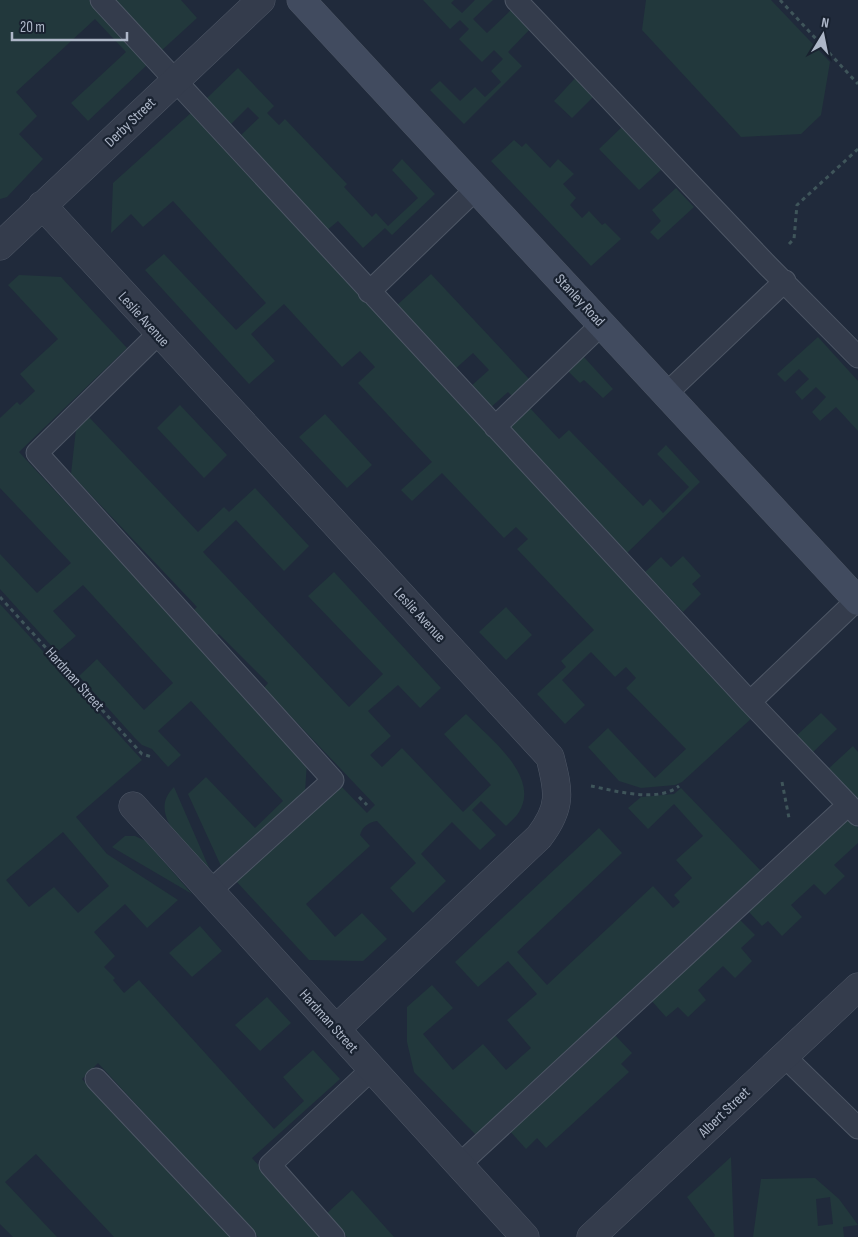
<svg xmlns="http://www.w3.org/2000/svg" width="858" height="1237" viewBox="0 0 858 1237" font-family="'Sofia Sans Condensed',sans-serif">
  <rect width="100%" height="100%" fill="#202a3b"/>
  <path fill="#22383c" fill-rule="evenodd" d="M0,0H89L148,64L88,121L71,103L126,52L95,19L16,92L37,116L19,134L43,159L7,197L0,199Z
    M115,0H181L197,18L161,51Z
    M423,0H454L451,3L462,13L475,0H493L473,19L487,33L513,8L532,27L508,52L522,66L464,124L430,90L440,81L460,101L475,87L485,97L501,82L491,71L503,59L494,50L482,62L459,39L469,29L460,20L450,29Z
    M646,0H771L830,62L821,115L801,134L741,137L642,30Z
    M238,68L274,106L267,113L279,125L285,119L347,184L344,187L372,217L376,213L388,226L418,198L392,170L402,159L435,194L392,235L385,228L363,248L338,221L326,231L240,136L259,118L248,107L230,125L206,99Z
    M578,75L596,94L572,118L554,101Z
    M192,112L753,717L682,782L675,785L641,788L619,781L588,747L608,728L655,778L686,749L626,688L636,678L626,667L615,677L591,652L562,680L585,705L565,724L537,694L566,667L561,661L594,630L517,549L528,539L516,527L504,538L442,473L412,501L401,490L432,462L358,383L375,367L360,351L342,367L284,304L251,334L275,361L249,384L145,270L164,254L236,330L266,303L173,201L143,227L131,214L111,233L113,183Z
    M623,126L662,169L639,190L599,149Z
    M514,140L522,147L526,143L550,168L558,159L574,174L563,184L576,198L570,205L582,218L589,211L602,225L605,223L621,239L591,266L491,161Z
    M676,188L694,207L658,240L650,232L661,221L652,210Z
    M431,274L530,380L513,397L508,392L490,408L470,387L489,370L473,353L454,370L395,307Z
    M19,275L61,277L127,348L19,452L307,762L305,792L221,866L188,794L206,777L255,828L283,801L191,701L158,731L181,755L168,767L152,749L142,745L134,737L79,676L97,659L144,710L173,683L83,585L53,611L76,636L57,652L0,589V554L37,593L71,563L0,488V418L17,402L20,405L35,391L20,374L58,339L8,285Z
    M818,337L858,381V431L836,407L820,421L812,412L826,397L816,387L802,400L795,392L809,379L799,369L785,382L777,374Z
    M583,356L613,389L603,398L584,380L580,383L568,371Z
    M180,405L227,455L204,478L157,428Z
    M529,407L559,439L569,430L643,506L650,499L663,513L689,487L657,454L666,445L700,482L627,553L508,427Z
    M325,414L372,465L347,488L299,437Z
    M88,416L198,532L224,507L229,512L255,488L309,546L284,571L236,520L203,552L349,707L383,674L308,596L334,572L441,688L420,708L398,685L368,711L391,736L370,755L382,767L402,748L463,812L491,785L444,734L466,714C488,737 541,776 519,812C516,817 510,822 506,826L481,801L472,810L496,835L480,850L452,822L421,854L446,881L413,913L390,888L416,863L377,821C369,822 362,827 360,835L370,846L306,904L335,937L362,913L387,939L363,961L309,960L236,881L341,786L367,813L375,805L264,688L268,683L219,634L216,636L193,611L197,607L71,474L76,429Z
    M683,556L701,576L692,584L701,594L683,612L645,572L661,557L671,567Z
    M0,604L142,760L76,817L107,854L178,900L147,928L125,904L94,932L115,956L104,967L115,978L113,980L124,993L139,980L274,1129L304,1101L283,1077L313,1050L340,1079L252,1158L324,1237H258L98,1063L82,1079L233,1237H114L36,1154L5,1182L57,1237H13L0,1224ZM63,832L109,886L78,913L54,887L29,907L6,880Z
    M506,607L532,635L506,660L479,632Z
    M821,713L837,729L811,754L795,737Z
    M853,746L858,752V803L827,770Z
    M174,787L210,870C190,849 145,815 174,787Z
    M681,788L761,871L476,1135L414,1072L407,1042V1007L432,985L453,1008L423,1034L453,1070L483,1044L506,1070L531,1048L507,1020L537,994L508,961L478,987L455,962L599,828L622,853L517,952L547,985L653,886L673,908L680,902L674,895L692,878L676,860L703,836L674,804L648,829L628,808L641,797L674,794Z
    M849,818L858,828V843L834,865L845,876L825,895L814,884L791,905L802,917L782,936L768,921L762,926L748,911Z
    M125,836H135L146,841L192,894L112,847Z
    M739,919L755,935L741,948L752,961L735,978L723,966L698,990L706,1000L688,1017L678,1007L666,1017L650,999Z
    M200,926L222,951L192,977L169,953Z
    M267,997L291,1023L260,1051L235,1025Z
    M614,1034L632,1053L621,1064L629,1072L546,1148L537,1138L526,1149L509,1130Z
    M731,1157L734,1237H714L715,1235L687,1197Z
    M815,1178L839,1199L858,1225L843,1227L844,1237H753L761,1179ZM830,1197L833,1224L818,1226L816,1199Z
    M352,1190L394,1237H347L326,1214Z"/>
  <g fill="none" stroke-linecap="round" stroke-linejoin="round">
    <g stroke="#4e5766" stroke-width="23">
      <path id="lane" d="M101,0L750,702L858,815
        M516,0L768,266L858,357
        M369,292L476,189
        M158,334L37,453L333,780L210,891
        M667,393L785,281
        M495,427L602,324
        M750,702L858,599
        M784,1056L858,1128
        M96,1079L245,1237
        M460,1164L848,805
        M334,1237L270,1165L372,1069"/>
    </g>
    <g stroke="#4e5766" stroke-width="29">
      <path id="street" d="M42,205L550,757C559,792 562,807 539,837L336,1029
        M0,246L261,0
        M133,806L525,1237
        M591,1237L858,987"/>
    </g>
    <g stroke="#4e5766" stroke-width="29">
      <path id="secondary" d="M301,0L858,601"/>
    </g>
    <path stroke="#3f555a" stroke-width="3" stroke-dasharray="4 4" stroke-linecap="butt" d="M780,0L858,84
      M789,244L794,239L797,205L858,149
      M0,597L142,754L152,757
      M782,782L789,818
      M591,786C616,791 658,803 679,786
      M359,797L367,805"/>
    <use href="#lane" stroke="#343c4c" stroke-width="21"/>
    <use href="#street" stroke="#343c4c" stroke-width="28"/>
    <use href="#secondary" stroke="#414b5f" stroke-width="28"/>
  </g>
  <g text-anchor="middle" stroke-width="4.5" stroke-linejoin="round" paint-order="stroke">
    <g font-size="15" fill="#aeb7c8" stroke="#192230">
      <text transform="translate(130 122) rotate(-44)" y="5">Derby Street</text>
      <text transform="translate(580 300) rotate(47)" y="5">Stanley Road</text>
      <text transform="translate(144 319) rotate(48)" y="5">Leslie Avenue</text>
      <text transform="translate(420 615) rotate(47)" y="5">Leslie Avenue</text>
      <text transform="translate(75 679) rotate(48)" y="5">Hardman Street</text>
      <text transform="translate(329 1021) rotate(48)" y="5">Hardman Street</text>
      <text transform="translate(724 1112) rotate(-44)" y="5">Albert Street</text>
    </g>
  </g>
  <g transform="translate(823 35) rotate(10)" stroke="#192230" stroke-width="4" paint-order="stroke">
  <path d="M0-4L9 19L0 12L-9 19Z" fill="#aeb7c8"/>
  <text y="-8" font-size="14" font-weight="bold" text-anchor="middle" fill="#aeb7c8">N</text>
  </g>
  <path d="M12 32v8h115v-8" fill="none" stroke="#aeb7c8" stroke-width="2.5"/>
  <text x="20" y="32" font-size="15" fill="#aeb7c8" stroke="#192230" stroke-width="4" paint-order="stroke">20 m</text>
</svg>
